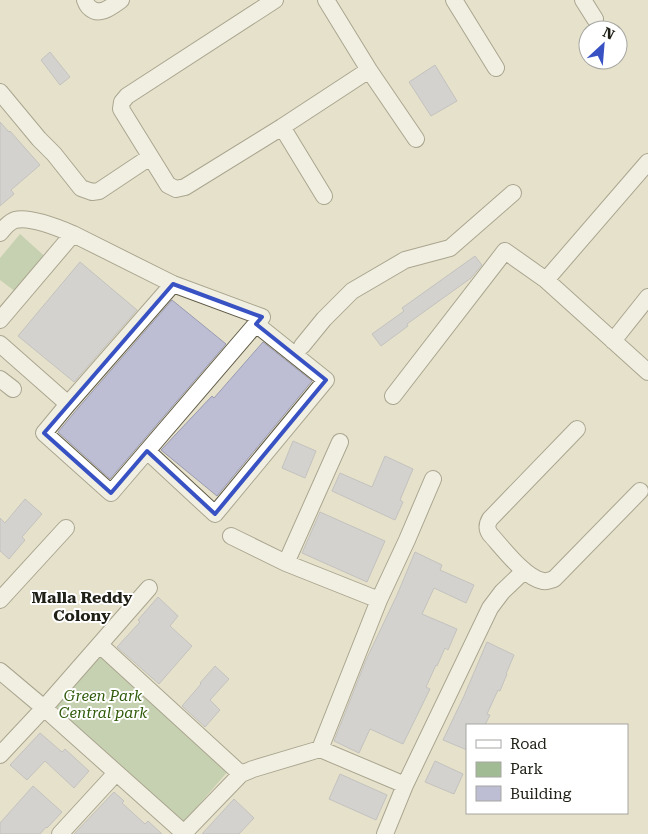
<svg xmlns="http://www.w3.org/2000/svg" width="648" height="834" viewBox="0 0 648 834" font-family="'Roboto Serif',serif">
  <rect width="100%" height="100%" fill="#e6e1ca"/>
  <path fill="#a1bc94" d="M20,234L50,261L20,295L0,280V258Z
    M100,653L229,770L184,822L51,708Z"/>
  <path fill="#bdbed4" stroke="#9a9bb0" d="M50,52L70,77L60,85L41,60Z
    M435,65L457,101L431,116L409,82Z
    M0,122L9,132L10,131L40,165L11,190L14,194L0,206Z
    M475,256L482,265L471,278L407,324L408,326L381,346L372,334L404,311L402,308Z
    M80,262L137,310L74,382L18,336Z
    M172,300L226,344L110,479L58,432L79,407Z
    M263,342L312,381L217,496L161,450L212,396L214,398Z
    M293,441L316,451L305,478L282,468Z
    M385,456L413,469L400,500L403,502L395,520L332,491L340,473L372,487Z
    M25,499L42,514L22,537L25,540L9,559L0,551V518L5,523Z
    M320,512L385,541L367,582L302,553Z
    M415,552L442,565L440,570L474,585L466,603L434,588L422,614L457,629L448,650L445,648L437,666L436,665L426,687L430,689L403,744L370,729L359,753L334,741L366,660L397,595Z
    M158,597L178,616L170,626L192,646L159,684L117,647L140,622L138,620Z
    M487,642L514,655L506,674H507L500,691L498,690L487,714L490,715L485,725H467V750L443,740L464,696Z
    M215,666L229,679L210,700L220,710L205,727L182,706L201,684L200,683Z
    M40,733L62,752L65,749L89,771L74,788L45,761L27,780L10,765Z
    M435,761L463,774L454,794L425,782Z
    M340,774L387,795L376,820L329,799Z
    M33,786L62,812L47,828L46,827L40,834H0V823Z
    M114,792L124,801L122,803L145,824L148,821L162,834H74Z
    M234,799L254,818L239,834H202Z"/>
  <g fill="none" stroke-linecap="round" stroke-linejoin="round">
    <g stroke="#615c48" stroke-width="18">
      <path id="street" d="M85,0C86,3 87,6 90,8C100,17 112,6 121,0
        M275,0L127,96L122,102L121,109L168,185L176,189L185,187L282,127L369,70
        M326,0L369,70L416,139
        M454,0L496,68
        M583,0L595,19
        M0,92L39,139L54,154L81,188L92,192L99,191L150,157
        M282,127L324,196
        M0,233C4,228 9,222 15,220C30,216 59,228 73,234L173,284L262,317L111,493L44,433L68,404
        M546,280L648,162
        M0,320L73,234
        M613,341L648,297
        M0,344L68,404L173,284
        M302,346L324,319L352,291L405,260L450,248L513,193
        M0,379L13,389
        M393,396L505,251L546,280L648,372
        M577,429L490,519C487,524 486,528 490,534C502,547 525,578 543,581C547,582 550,580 554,579L640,491
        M147,451L215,514L326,380L256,324
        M231,536L286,563L379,600
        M286,563L340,442
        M0,600L66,528
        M100,645L241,774
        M0,671L44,708L185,834
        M320,749L379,600L407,540L433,479
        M0,755L44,708L149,588
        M60,834L116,773
        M183,834L241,774L253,769L320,749L405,785
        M385,834L405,785L490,608L502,592L524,571"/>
    </g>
    <use href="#street" stroke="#fff" stroke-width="16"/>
  </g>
  <path d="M0 0H648V834H0ZM173,284L262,317L256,324L326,380L215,514L147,451L111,493L44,433Z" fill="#e6e1ca" fill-opacity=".55" fill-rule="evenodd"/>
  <path fill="none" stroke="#3852c4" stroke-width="4" stroke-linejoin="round" d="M173,284L262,317L256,324L326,380L215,514L147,451L111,493L44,433Z"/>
  <g text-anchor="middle" stroke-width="4" stroke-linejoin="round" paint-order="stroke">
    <g font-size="15" font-style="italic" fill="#2f5b0a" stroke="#fff">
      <text x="103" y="701">Green Park<tspan x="103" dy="17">Central park</tspan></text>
    </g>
    <g font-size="16" font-weight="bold" fill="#212017" stroke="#fff">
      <text x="82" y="603">Malla Reddy<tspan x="82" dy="18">Colony</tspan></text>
    </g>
  </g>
  <rect x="466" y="724" width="162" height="90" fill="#ffffff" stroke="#a6a6a2"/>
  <rect x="476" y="740" width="25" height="8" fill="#ffffff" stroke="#a6a6a2"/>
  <text x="510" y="749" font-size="15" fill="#212017">Road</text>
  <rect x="476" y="762" width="25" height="15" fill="#a1bc94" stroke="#a6a6a2"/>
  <text x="510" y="774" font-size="15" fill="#212017">Park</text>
  <rect x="476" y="786" width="25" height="15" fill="#bdbed4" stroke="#a6a6a2"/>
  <text x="510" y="799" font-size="15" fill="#212017">Building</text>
  <g transform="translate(603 45) rotate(26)"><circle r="24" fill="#ffffff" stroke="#a6a6a2"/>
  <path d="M0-4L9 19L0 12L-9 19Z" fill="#3852c4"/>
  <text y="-8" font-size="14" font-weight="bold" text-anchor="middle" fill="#212017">N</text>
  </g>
</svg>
